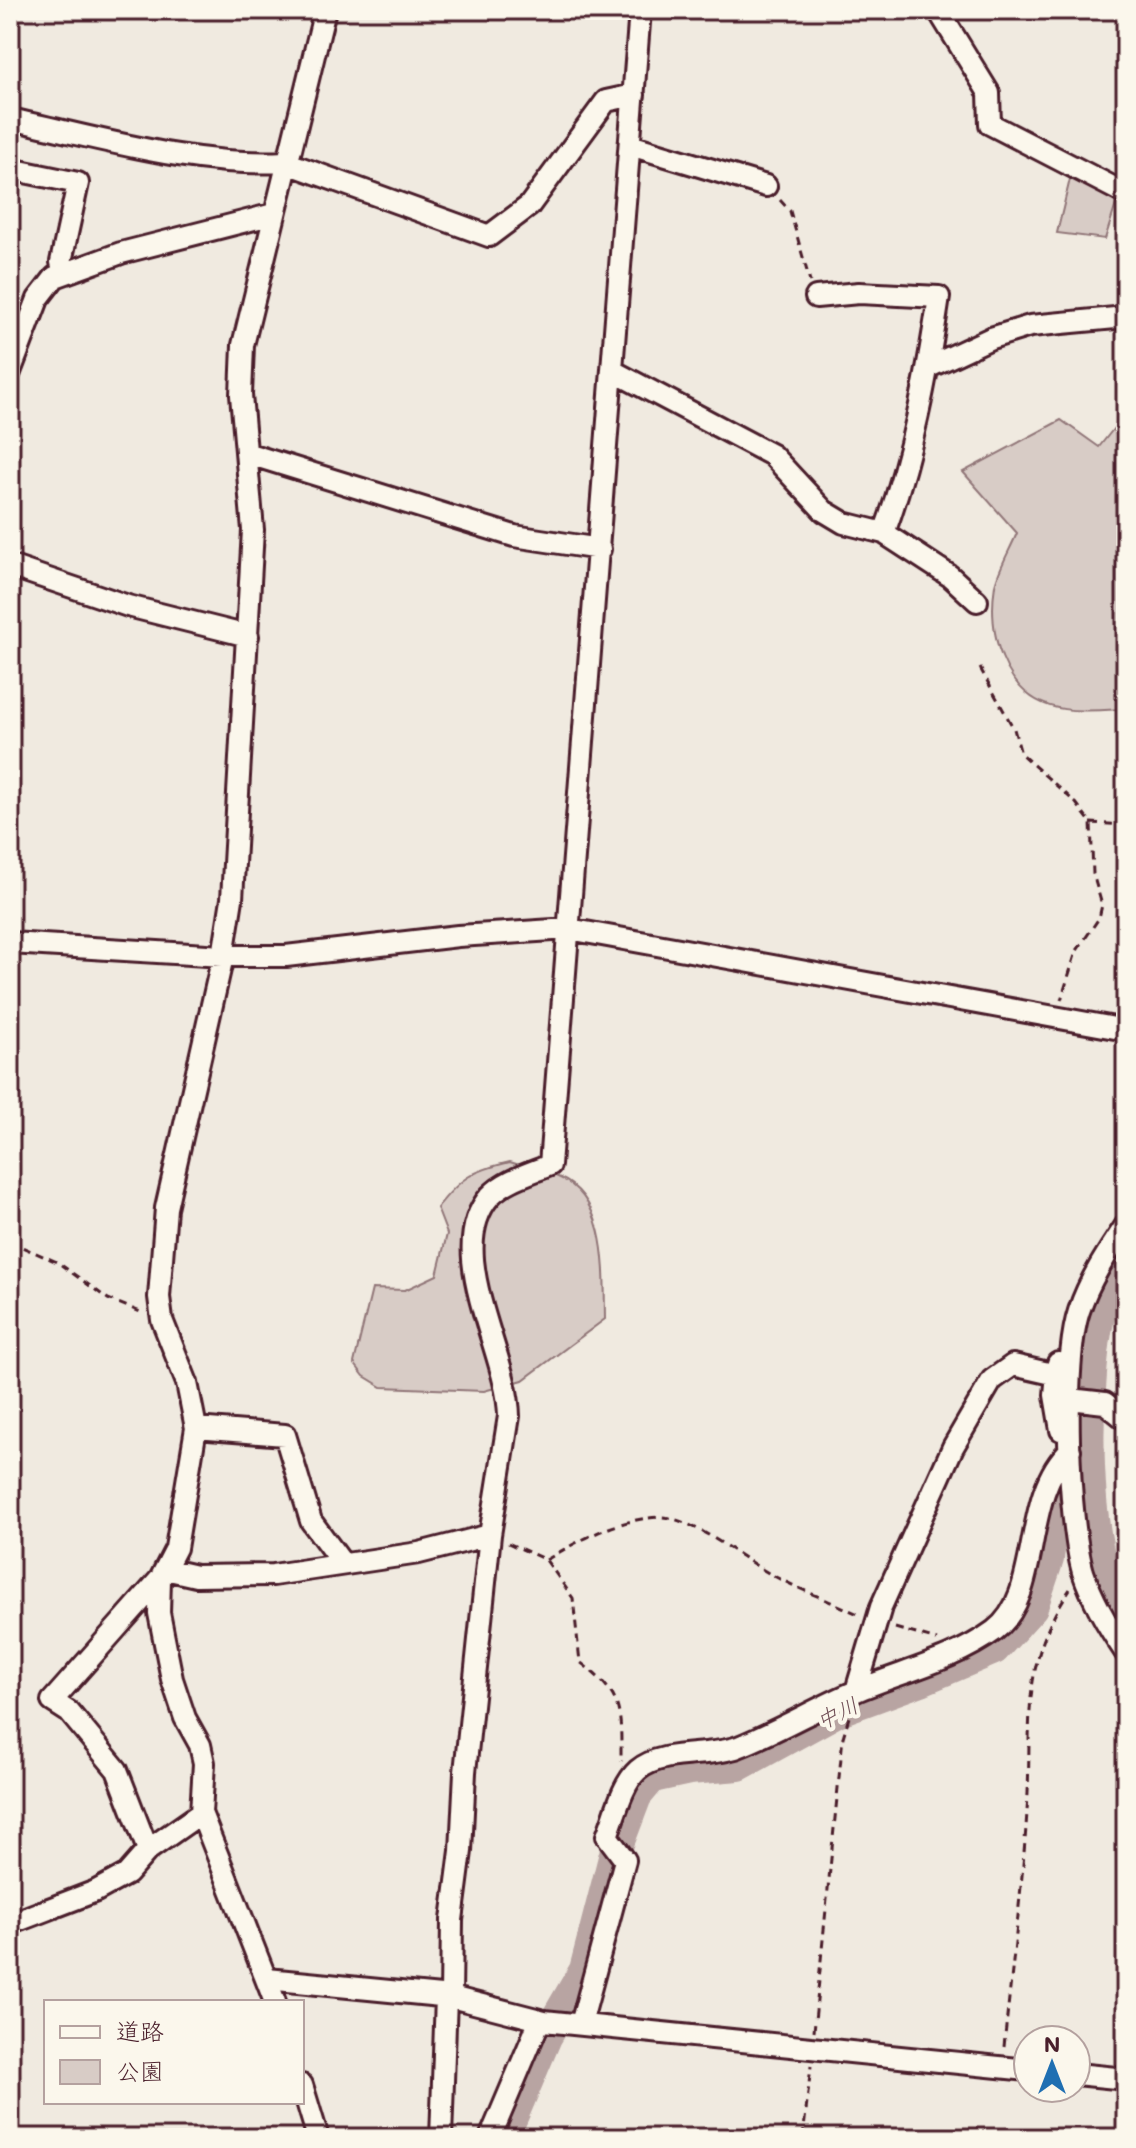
<svg xmlns="http://www.w3.org/2000/svg" width="1136" height="2148" viewBox="0 0 1136 2148" font-family="Mali,'Klee One',sans-serif">
  <rect width="100%" height="100%" fill="#f0eae0"/>
  <filter id="ink" filterUnits="userSpaceOnUse"><feTurbulence type="fractalNoise" baseFrequency=".0125" numOctaves="2"/><feDisplacementMap in="SourceGraphic" scale="16" xChannelSelector="R" yChannelSelector="G"/><feConvolveMatrix kernelMatrix="1 2 1 2 8 2 1 2 1" color-interpolation-filters="sRGB"/></filter>
  <g filter="url(#ink)">
    <path fill="#d8ccc6" stroke="#917678" stroke-width="2" d="M1071,175L1118,198L1105,239L1057,233Z
      M1126,413V709C1070,712 1026,717 1002,657C993,636 991,609 995,585C999,568 1010,550 1017,533L963,472L1061,420L1099,447Z
      M510,1162C525,1167 543,1170 558,1177C609,1198 604,1273 605,1319L523,1380L484,1391L382,1387L364,1376L354,1363L372,1289L405,1290L437,1275L447,1234L437,1208C461,1177 472,1171 510,1162Z"/>
    <g fill="none" stroke-linecap="round" stroke-linejoin="round">
      <path stroke="#b8a4a2" stroke-width="32" d="M1126,1263C1119,1274 1107,1287 1103,1300C1082,1370 1079,1566 1126,1624
        M503,2138L546,2037L585,1970L617,1846L636,1796L652,1777L689,1769L739,1765L837,1711L921,1680L994,1649L1032,1607L1048,1559L1055,1490L1089,1450"/>
      <g stroke="#4a1f2b" stroke-width="26">
        <path id="minor" d="M938,10L989,93L990,124L1126,194
          M10,119C99,138 194,167 285,162L489,236L529,206L606,101L634,95
          M630,145L766,186
          M10,169L78,183L61,262L64,273
          M929,367L991,338L1030,326L1126,317
          M613,371L772,455L824,511L844,523L884,533C912,457 927,377 939,297L859,293L816,297
          M10,372L38,299L55,277L121,253L274,214
          M249,454L514,536L600,549
          M884,533L950,576L977,601
          M10,566L128,606L248,636
          M10,943L223,956H286L458,936L569,929L1126,1030
          M1126,1225C1108,1252 1089,1280 1079,1311C1062,1363 1068,1519 1083,1572C1093,1602 1108,1627 1126,1653
          M1058,1363L1055,1395L1061,1430
          M1070,1399L1105,1403L1126,1420
          M196,1428L285,1435L311,1521L342,1563
          M165,1569L196,1576L273,1575L419,1553L490,1535
          M856,1691L881,1607L953,1447L992,1380L1013,1365L1057,1375
          M148,1850L117,1770L69,1712L52,1701L160,1579
          M10,1924L96,1891L127,1874L148,1850L201,1813
          M267,1979L451,1997L544,2021L1028,2070
          M451,1997L452,1920L461,1851L465,1772L490,1535L509,1416C508,1352 442,1251 490,1196C505,1180 531,1173 550,1165L640,10
          M275,2002L201,1813L204,1763L200,1745L185,1718L172,1679L159,1613L160,1579L176,1548L196,1428L187,1383L162,1320L159,1297L166,1208L223,956L232,899L253,530L241,395L243,345L325,10
          M581,2024L625,1860L607,1836C615,1816 622,1784 638,1770C663,1749 708,1758 738,1747C778,1731 815,1709 854,1692C900,1672 953,1661 994,1631C1044,1594 1020,1496 1070,1450
          M1076,2074L1126,2079
          M302,2085L318,2138
          M441,2138L446,1997
          M490,2138L540,2020"/>
      </g>
      <path stroke="#4a1f2b" stroke-width="3" stroke-dasharray="8 6" stroke-linecap="butt" d="M780,200L790,211L810,282
        M980,668L1014,729L1021,754L1076,803L1091,823L1093,874L1102,905L1099,918L1076,952L1061,1000
        M1091,823L1126,825
        M10,1242L57,1262L108,1299L143,1313
        M508,1543L546,1560L573,1598L580,1662C623,1695 621,1709 621,1761
        M546,1560C581,1539 618,1519 660,1517C693,1517 744,1561 774,1576C801,1590 830,1601 858,1614
        M895,1628L937,1640
        M814,2031L843,1737L849,1717
        M1004,2047C1012,1963 1024,1878 1028,1793C1031,1712 1022,1661 1070,1589
        M803,2138L811,2066"/>
      <use href="#minor" stroke="#fbf7ec" stroke-width="20"/>
    </g>
  </g>
  <g text-anchor="middle" stroke-width="8" stroke-linejoin="round" paint-order="stroke">
    <g font-size="22" font-style="italic" fill="#704e55" stroke="#fbf7ec">
      <text transform="translate(837 1713) rotate(-26)" y="8">中川</text>
    </g>
  </g>
  <rect width="1136" height="2148" fill="none" stroke="#fbf7ec" stroke-width="40"/>
  <rect x="20" y="20" width="1096" height="2108" fill="none" stroke="#4a1f2b" stroke-width="3" filter="url(#ink)"/>
  <rect x="44" y="2000" width="260" height="104" fill="#fbf7ec" stroke="#b4a19f" stroke-width="2"/>
  <rect x="60" y="2026" width="40" height="12" fill="#fbf7ec" stroke="#b4a19f" stroke-width="2"/>
  <text x="116" y="2040" font-size="24" fill="#4a1f2b">道路</text>
  <rect x="60" y="2060" width="40" height="24" fill="#d8ccc6" stroke="#b4a19f" stroke-width="2"/>
  <text x="116" y="2080" font-size="24" fill="#4a1f2b">公園</text>
  <g transform="translate(1052 2064)"><circle r="38" fill="#fbf7ec" stroke="#b4a19f" stroke-width="2"/>
  <path d="M0-6L14 30L0 20L-14 30Z" fill="#1f6fb2"/>
  <text y="-12" font-size="22" font-weight="bold" text-anchor="middle" fill="#4a1f2b">N</text>
  </g>
</svg>
